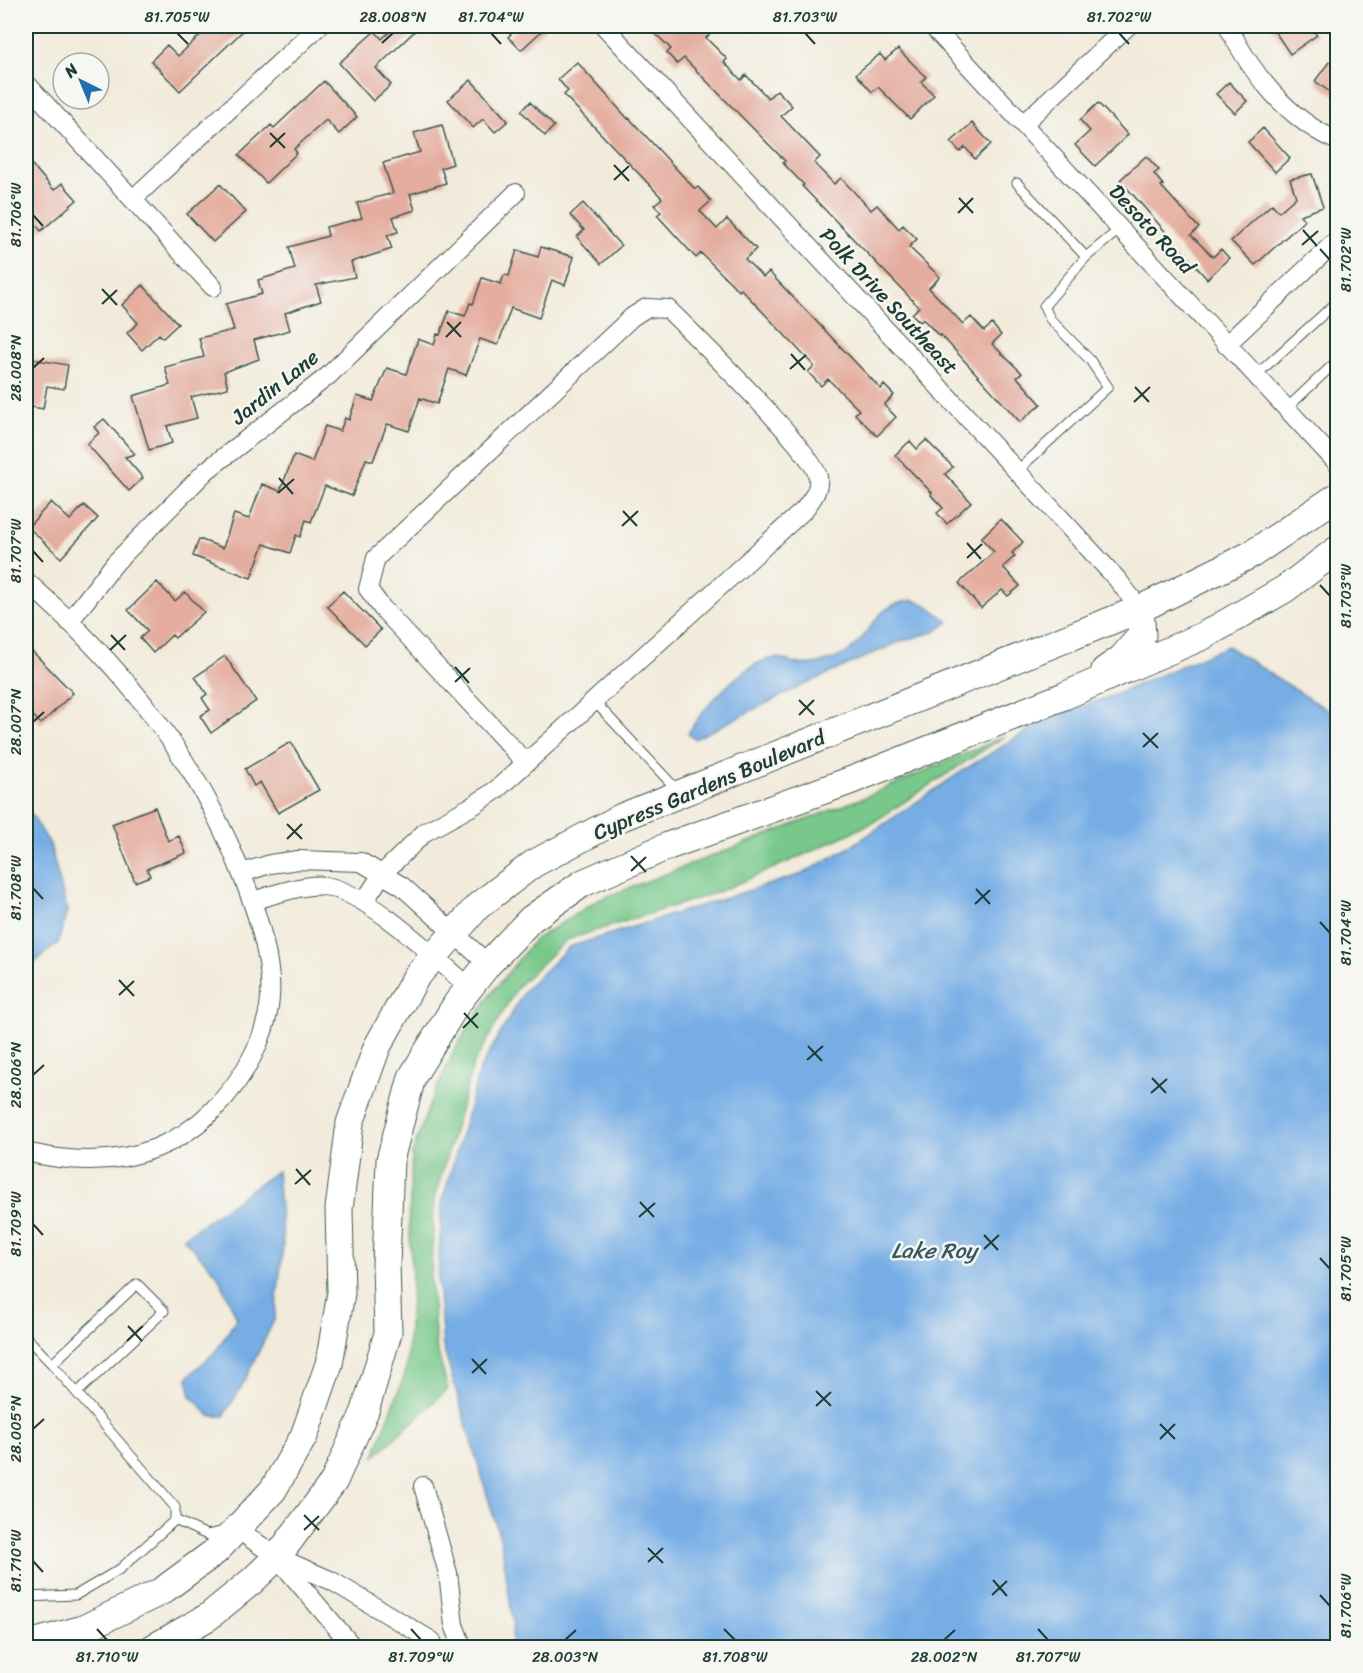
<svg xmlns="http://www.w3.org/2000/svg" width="1363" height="1673" viewBox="0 0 1363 1673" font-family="Sriracha,sans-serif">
  <rect width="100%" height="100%" fill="#f6f6f2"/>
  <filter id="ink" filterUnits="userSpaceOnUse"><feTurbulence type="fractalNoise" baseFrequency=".0167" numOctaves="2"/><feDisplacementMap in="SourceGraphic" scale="12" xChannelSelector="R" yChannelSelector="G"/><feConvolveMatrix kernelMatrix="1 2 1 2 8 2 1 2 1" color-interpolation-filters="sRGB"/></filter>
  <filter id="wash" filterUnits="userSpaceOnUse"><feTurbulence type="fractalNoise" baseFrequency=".008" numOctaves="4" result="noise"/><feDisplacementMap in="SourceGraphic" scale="24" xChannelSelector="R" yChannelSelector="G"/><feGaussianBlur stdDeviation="1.35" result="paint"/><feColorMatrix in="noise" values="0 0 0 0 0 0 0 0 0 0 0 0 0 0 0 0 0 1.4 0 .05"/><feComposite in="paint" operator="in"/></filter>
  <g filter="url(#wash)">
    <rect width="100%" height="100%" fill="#f2ebdb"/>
    <path fill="#77c88a" stroke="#4b825f" stroke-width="1.5" d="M1005,736L872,823L799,857L718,892L566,940L518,986L473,1065L434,1201L431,1281L436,1346L448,1389L374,1457L406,1371L412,1280L409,1220L412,1154L431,1100L456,1047L487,999L534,940L598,900L865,797Z"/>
    <path fill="#76ade5" stroke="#4a758c" stroke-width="1.5" d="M914,600L928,606L949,622L934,632L901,641L799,687L695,739L688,734C701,709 747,659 776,658C784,658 791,663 799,664C813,666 836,660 848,652C875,632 872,604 914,600Z
      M1227,646L1337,716V1647H511L513,1622L501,1541L443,1347L438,1281L442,1202L480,1069L525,990L569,947L802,874L850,847L967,768L1045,720L1114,695Z
      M26,806L50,844L67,911L58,943L33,964H26Z
      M277,1171L283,1246L275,1318L243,1384L224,1416H210L191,1396L187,1378L216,1351L237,1318L217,1274L183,1238Z"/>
    <g id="blocks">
      <path fill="#e4ad9f" d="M210,26H248L180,91L151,61L167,45L178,56Z
        M396,26H420L376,68L391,85L373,101L339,63L375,31L382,39Z
        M519,26H547L521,50L508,37Z
        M648,26H704L711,33L706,38L727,59L724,62L741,80L746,75L768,98L777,90L792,106L781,116L820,157L814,163L834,184L841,178L871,210L877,205L899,229L903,225L917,239L909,247L940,277L929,288L963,324L971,317L984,331L992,324L1001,335L992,344L1022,373L1017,377L1041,404L1020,422L941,335L939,336L923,319L920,322L912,314L919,307L802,186L804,185L783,163L785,161L684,58L677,64L667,53L671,49Z
        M1271,26H1310L1317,35L1290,54Z
        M898,49L926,77L921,82L934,95L910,119L878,87L872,92L856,74L880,54L885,60Z
        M577,62L628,119L629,118L695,189L698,187L711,201L700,211L717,229L727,219L756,249L745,259L763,277L769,272L881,389L884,385L894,395L884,405L896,417L877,436L855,414L859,410L828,379L821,386L808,372L814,366L741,289L739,291L701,253L696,258L657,215L661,212L654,205L662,198L564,95L568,91L558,79Z
        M1329,62L1338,68V98L1315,81Z
        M471,80L508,121L495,132L483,119L473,128L448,100Z
        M324,81L357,117L339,134L326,120L294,149L297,153L266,183L239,155L271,125L274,128Z
        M1229,82L1247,101L1235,113L1216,94Z
        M530,102L554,126L545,136L521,111Z
        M1098,103L1128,135L1095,166L1075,145L1090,131L1080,120Z
        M972,123L991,144L975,159L965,147L960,152L951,142Z
        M442,125L453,164L441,168L446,183L410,194L415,210L393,217L398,232L387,235L392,249L351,262L355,277L316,285L321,301L285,313L290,330L254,340L259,359L224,372L228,388L191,397L197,418L167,426L172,443L149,450L133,396L170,385L165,367L204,357L199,338L234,330L226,304L262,294L258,280L295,269L289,247L328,236L326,227L362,218L357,203L393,193L383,163L420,152L414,133Z
        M1263,128L1290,158L1275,172L1248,142Z
        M1146,156L1159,170L1154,174L1163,185L1161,186L1199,228L1191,235L1213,257L1221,249L1229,258L1207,279L1120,180Z
        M26,158L54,190L62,183L77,200L41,231L26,213Z
        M1312,174L1323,207L1300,215L1305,220L1255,265L1231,241L1272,204L1279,212L1296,197L1290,179Z
        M220,184L246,212L213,242L187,214Z
        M583,203L621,246L601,264L577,237L584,230L570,215Z
        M541,247L574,257L565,285L552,280L539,318L511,308L498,345L480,339L466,375L449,369L437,404L420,398L409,431L387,424L373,461L366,459L352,496L325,486L311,522L306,520L300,537L296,535L290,553L264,544L251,578L193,556L199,539L223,548L234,514L249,519L262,484L280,491L294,455L312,462L325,426L340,431L345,418L349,420L357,396L373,401L387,368L406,374L418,339L434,345L437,334L440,335L449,311L465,316L470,303L473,304L482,278L501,284L504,275L509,276L517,250L538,257Z
        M143,285L178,324L163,338L159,334L142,350L127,333L138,323L122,305Z
        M26,358L68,365L64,389L47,386L43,409L26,406Z
        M104,419L135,454L125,457L143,478L129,491L87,444L99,433L94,427Z
        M926,440L953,467L945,474L971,502L947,524L937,513L943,508L931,495L932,493L895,455L910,441L917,449Z
        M51,502L70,520L84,505L98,518L61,558L28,527Z
        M1001,519L1023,542L1012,553L1015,556L1003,567L1020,586L1008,596L1002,590L981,608L959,583L994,552L981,538Z
        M157,582L175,601L185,592L204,612L175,638L172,635L153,653L140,638L148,631L128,610Z
        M343,591L381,630L365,645L327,606Z
        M26,645L73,693L41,724L26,708Z
        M225,656L256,701L211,733L200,716L210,710L202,698L207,694L195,677Z
        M291,742L319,790L278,813L260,782L254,786L245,769Z
        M155,807L168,841L179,836L186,853L147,869L150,876L135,882L112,824Z"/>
    </g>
  </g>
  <g filter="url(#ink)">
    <use href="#blocks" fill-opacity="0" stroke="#3f574d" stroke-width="1.5"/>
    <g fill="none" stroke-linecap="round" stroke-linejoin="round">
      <g stroke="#3f574d" stroke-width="11">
        <path id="lane" d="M1017,183L1086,257L1121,228
          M1255,376L1338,301
          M1286,409L1338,360
          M1017,471L1108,387L1090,360L1050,319L1044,306L1086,257
          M594,701L679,792
          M26,1337L52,1364
          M77,1393L164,1311L137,1284L52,1364L175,1507V1520
          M26,1597L76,1595L120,1569L175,1520L207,1535L226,1531"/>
      </g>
      <g stroke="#3f574d" stroke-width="20">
        <path id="street" d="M604,26L1117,579L1140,609
          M932,26L1338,464
          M1228,26C1250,72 1289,121 1338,141
          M26,83L213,287
          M1024,123L1128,26
          M134,198L319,26
          M1226,345L1338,239
          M26,581C118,662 195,755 240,870C254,904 267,941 270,979C274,1028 245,1079 211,1112C159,1163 93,1168 26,1152
          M69,622L115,563L206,471L328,376L516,193
          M242,873L270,864L298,860L361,862L402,886L488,964
          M253,901C271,895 307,883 325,886C369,893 435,958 469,987
          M364,902L382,874L425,832L474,805L496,790L526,763L804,510C811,500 820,491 818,477C814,452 693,334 668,309L646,308L632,317L376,558L368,589L382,608L526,763
          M423,1486L448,1573L454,1625L463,1648
          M237,1529L277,1557L332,1581L432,1641
          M279,1560L354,1648"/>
      </g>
      <g stroke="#3f574d" stroke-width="29">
        <path id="primary" d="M1105,670L1121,659L1142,635L1140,609
          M26,1645L83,1629L162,1591L216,1551L273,1490L304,1436L329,1364L341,1293L339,1209L350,1123L377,1047L416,977L478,906L533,864L622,817L1140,609L1252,554L1338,496
          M153,1648L208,1617L252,1581L277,1557L334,1481L365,1411L388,1333L386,1265L390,1160L412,1077L457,1003L488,964L531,919L583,883L668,846L852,780L1064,696L1205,635L1285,589L1338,549"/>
      </g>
      <use href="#lane" stroke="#fff" stroke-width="9"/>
      <use href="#street" stroke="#fff" stroke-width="18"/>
      <use href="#primary" stroke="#fff" stroke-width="27"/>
    </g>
  </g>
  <path fill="none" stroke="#1f3d34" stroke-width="2" d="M177,33L188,44M491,33L501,44M805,33L815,44M1119,33L1129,44M382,43L393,33M270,133L285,148M270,147L285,133M614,165L629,181M614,180L629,166M959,198L973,213M958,213L973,198M33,215L43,226M1303,230L1317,246M1302,245L1318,231M1320,249L1330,260M102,289L117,305M102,304L117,290M447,322L461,337M446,337L461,322M791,354L805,370M33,368L44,358M790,369L806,355M1135,387L1149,402M1134,402L1150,387M279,478L293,494M278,493L294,479M623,511L637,526M622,526L638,511M967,543L981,559M33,551L43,562M967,558L982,544M1320,585L1330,596M111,635L125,650M110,650L126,635M455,667L469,683M455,682L470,668M799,700L814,715M799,715L814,700M33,722L44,712M1143,733L1158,748M1143,747L1158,733M287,824L302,839M287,839L302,824M631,856L646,872M631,871L646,857M33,888L43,899M976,889L990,904M975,904L990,890M1320,922L1330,933M119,980L134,996M119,995L134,981M464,1013L478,1028M463,1028L478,1013M808,1046L822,1061M807,1060L823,1046M33,1075L44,1065M1152,1078L1166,1093M1151,1093L1167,1079M296,1169L310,1185M295,1184L311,1170M640,1202L654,1217M639,1217L655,1203M33,1224L43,1235M984,1235L998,1250M984,1249L999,1235M1320,1258L1330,1269M128,1326L142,1341M127,1341L143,1326M472,1359L486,1374M472,1373L487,1359M816,1391L831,1406M816,1406L831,1392M1160,1424L1175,1439M33,1429L44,1419M1160,1439L1175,1424M304,1515L319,1530M304,1530L319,1516M648,1548L663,1563M33,1561L43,1572M648,1562L663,1548M993,1580L1007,1596M992,1595L1007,1581M1320,1595L1330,1606M97,1629L107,1640M411,1629L421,1640M724,1629L735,1640M1038,1629L1048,1640M565,1640L576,1630M944,1640L955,1630"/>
  <g text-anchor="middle" stroke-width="5" stroke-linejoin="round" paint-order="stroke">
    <g font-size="21" fill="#1f3d34" stroke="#f6f6f2">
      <text transform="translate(1152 229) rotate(47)" y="7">Desoto Road</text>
      <text transform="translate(889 301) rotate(47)" y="7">Polk Drive Southeast</text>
      <text transform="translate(275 387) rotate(-39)" y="7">Jardin Lane</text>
      <text transform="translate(709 785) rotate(-23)" y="7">Cypress Gardens Boulevard</text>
    </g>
    <g font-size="22" font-style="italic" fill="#355960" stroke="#f6f6f2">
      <text x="934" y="1258">Lake Roy</text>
    </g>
  </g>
  <rect width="1363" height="1673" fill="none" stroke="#f6f6f2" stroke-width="66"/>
  <g transform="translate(81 81) rotate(317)"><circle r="28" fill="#f6f6f2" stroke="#a0aca6" stroke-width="1.5"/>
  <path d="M0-4.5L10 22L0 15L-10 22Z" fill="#1f6fb2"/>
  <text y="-9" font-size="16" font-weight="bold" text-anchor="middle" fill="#1f3d34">N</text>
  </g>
  <rect x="33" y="33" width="1297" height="1607" fill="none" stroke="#1f3d34" stroke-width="2"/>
  <g font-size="15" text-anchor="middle" fill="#1f3d34">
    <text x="177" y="22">81.705°W</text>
    <text x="393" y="22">28.008°N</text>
    <text x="491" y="22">81.704°W</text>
    <text x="805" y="22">81.703°W</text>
    <text x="1119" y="22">81.702°W</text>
    <text transform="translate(16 215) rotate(-90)" y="5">81.706°W</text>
    <text transform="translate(1346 260) rotate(-90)" y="5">81.702°W</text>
    <text transform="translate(16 368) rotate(-90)" y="5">28.008°N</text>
    <text transform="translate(16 551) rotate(-90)" y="5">81.707°W</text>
    <text transform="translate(1346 596) rotate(-90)" y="5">81.703°W</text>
    <text transform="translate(16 722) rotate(-90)" y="5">28.007°N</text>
    <text transform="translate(16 888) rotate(-90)" y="5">81.708°W</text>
    <text transform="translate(1346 933) rotate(-90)" y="5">81.704°W</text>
    <text transform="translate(16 1075) rotate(-90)" y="5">28.006°N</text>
    <text transform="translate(16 1224) rotate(-90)" y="5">81.709°W</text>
    <text transform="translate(1346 1269) rotate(-90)" y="5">81.705°W</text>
    <text transform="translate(16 1429) rotate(-90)" y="5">28.005°N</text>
    <text transform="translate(16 1561) rotate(-90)" y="5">81.710°W</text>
    <text transform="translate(1346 1606) rotate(-90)" y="5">81.706°W</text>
    <text x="107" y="1662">81.710°W</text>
    <text x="421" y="1662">81.709°W</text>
    <text x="565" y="1662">28.003°N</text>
    <text x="735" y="1662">81.708°W</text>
    <text x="944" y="1662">28.002°N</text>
    <text x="1048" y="1662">81.707°W</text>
  </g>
</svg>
